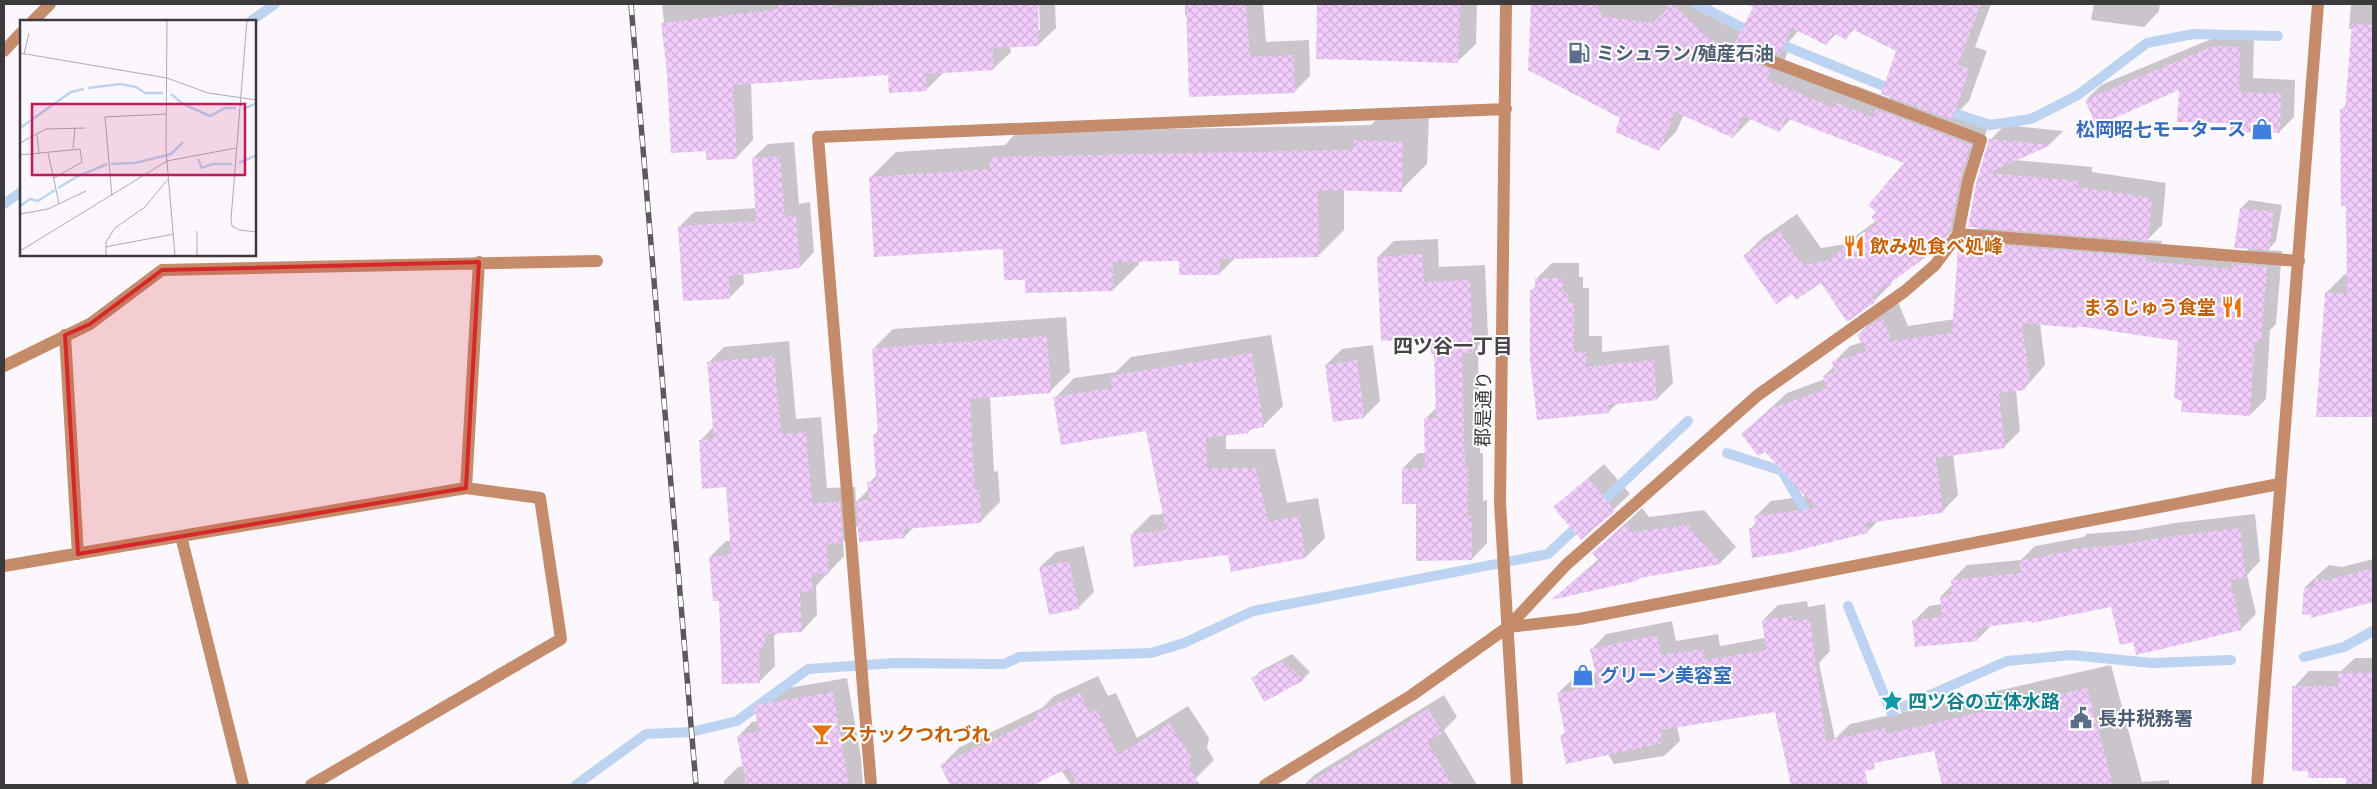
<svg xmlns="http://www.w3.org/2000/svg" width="2377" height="789" viewBox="0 0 2377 789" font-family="Cabin,'Noto Sans JP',sans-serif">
  <defs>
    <pattern id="building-cross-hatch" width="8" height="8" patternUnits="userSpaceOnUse" patternTransform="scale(1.25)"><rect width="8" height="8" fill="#f2cdfc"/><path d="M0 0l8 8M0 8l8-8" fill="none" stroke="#d0b1d9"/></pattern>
  </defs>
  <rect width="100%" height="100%" fill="#fcf7fd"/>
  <path fill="#0003" fill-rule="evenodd" d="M662,4H1037V30H1040L1039,4H1055L1056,28L1038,45L1010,46L1011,52L993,69L944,72L926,90L889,74L751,83L753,140L736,158L707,150L672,99Z
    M1185,4H1263L1266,42L1309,40L1310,76L1294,92L1188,15H1185Z
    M1318,4H1477L1476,44L1457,62L1317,58Z
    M1532,4H1657L1671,6L1673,4H1709L1742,33L1756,4H1991L1975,47L1987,51L1969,101L1955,115L1988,127L1954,229L1936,248L1891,281L1892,283L1874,301L1821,282L1792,292L1744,256L1762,238L1797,214L1821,248L1845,244L1877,220V211L1906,163L1791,119L1779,131L1751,119L1733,137L1684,114L1676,132L1659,149L1622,118L1530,69ZM1855,29L1897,51L1891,96L1889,98L1854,85L1849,90L1784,61L1788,52L1782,50L1799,30L1826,44L1836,34L1845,38Z
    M2094,4H2160L2159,11L2144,27L2091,20Z
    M2351,4H2373V415L2318,416L2326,293L2345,274H2348L2347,203L2342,109L2347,104L2353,29H2349Z
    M2228,32L2254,33L2253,78L2295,80L2294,117L2279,132L2230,122L2180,88L2086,100L2101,85Z
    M1381,115L1429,117L1427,164L1401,190L1344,189V230L1318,256L1236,257L1220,273L1180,260L1139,261V264L1113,290L1026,279L1004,247L870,178L896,152L1005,145L1017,132L1371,125Z
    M2005,125L2063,131L2050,144L2014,160L2092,167V172L2166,183L2162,225L2147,240L2162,241L2161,245L2244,253L2250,248L2235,247L2241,208L2249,200L2282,205L2276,241L2268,250L2282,251L2276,324L2270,330L2266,399L2250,415L2179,340L2078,325L2076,327L2040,323L2045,365L2024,389L2016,390L2020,431L2004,447L1953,454L1958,495L1942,512L1879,520L1868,531L1750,529L1756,523L1755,517L1771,501L1807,496L1759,419L1787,393L1825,379L1824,376L1835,365L1834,362L1850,346L1863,342L1858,335L1874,319L1898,302L1908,326L1955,319L1963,243L1980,226L1990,140Z
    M794,142L799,204L810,202L814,252L800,267L743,273L744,283L730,297L680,226L694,212L757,208L753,158L768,144Z
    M1438,239L1439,267L1485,265L1488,336L1478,346L1480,453H1483V501L1487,500V543L1472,559L1417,503L1403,468L1418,453H1426L1425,419L1437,407L1436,353L1432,337L1378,257L1394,241Z
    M1552,263H1579V277H1583V288H1589V336H1602V352L1669,345L1673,383L1657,399L1618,403L1608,412L1531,291L1536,286V279Z
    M1066,317L1070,372L1050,391L990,396L994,472L998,471L1000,502L981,521L914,527L904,537L859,525L843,542L844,556L816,586L817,615L802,631L779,632L774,636L775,666L760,681L710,557L726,541H731L728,486L700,441L714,426L708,363L724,347L789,341L796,419L821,417L827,488L855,487L856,502L869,489V483L877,475L874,435L879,430L873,349L893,329Z
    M1271,335L1283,406L1263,426L1252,428L1248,432L1226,435V449H1275L1287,503L1318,498L1325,538L1306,557L1232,571L1229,553L1131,535L1151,515L1164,514L1147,430L1055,398L1074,378L1116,372L1131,357Z
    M1373,345L1380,401L1364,417L1326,365L1342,349Z
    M1604,464L1630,494L1582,539L1555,507Z
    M1642,508L1649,517L1704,510L1736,547L1720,563L1640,577L1555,597L1599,559L1594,553Z
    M2255,514L2260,561L2247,575L2256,614L2241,629L2134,641L2112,606L1993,624L1977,640L1914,621L1929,606L1942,604L1941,596L1952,585V580L1967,565L2021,560L2035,546L2084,537L2087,534L2136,530L2175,523Z
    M1084,546L1094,592L1078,608L1040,567L1056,552Z
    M2373,559V601L2312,617L2305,587L2319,574L2329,565L2342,567Z
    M1807,601L1808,607L1825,604L1830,651L1819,663L1835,739L1850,724L2111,665L2142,782L2169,780V785H1944L1935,750L1842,768L1845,785H1792L1776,711L1677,726L1680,741L1664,756L1614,764L1608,754L1561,736L1566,731L1558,693L1574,678L1596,673L1591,650L1606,634L1672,621L1676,641L1718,634L1720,646L1765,638L1763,620L1778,605Z
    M1292,654L1310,672L1303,679H1253L1260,671Z
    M2355,658H2373V785H2348V777L2309,770L2294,687L2309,671H2341Z
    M1098,676L1108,696L1116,693L1137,738L1188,706L1209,738L1207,748L1214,760L1196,778L1184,785H1071L1061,770L1034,785H952L942,765L960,747L1042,708L1054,696Z
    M847,678L861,758L863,785H724V781L738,767L744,766L738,737L752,722L758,721L755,705L770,691Z
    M1444,695L1457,717L1444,730L1477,785H1484H1304L1314,775Z"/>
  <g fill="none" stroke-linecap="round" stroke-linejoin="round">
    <path stroke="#bcd4f2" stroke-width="10" d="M1696,4L1755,34
      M251,21L275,4
      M1773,41L1896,91
      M1942,109L1990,125L2031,119L2078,95L2147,43L2193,34L2278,36
      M4,204L21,192
      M1727,453L1782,471L1810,519
      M1597,507L1688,421
      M1848,606L1891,712L2007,661L2071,655L2152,663L2231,660
      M2304,657L2344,647L2373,631
      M576,785L646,734L691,732L737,721L808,669L895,663L1004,664L1019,657L1151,653L1184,643L1253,611L1548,554L1583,521"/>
  </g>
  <path fill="url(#building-cross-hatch)" d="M779,4H833V8L907,4H1038L1039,46L993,48L994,70L926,74L927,91L889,93L888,75L733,85L737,159L706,160V151L671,153L667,73L661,23L779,9Z
    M1186,4H1246L1250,57L1294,55L1295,93L1189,97Z
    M1317,4H1460L1458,63L1316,59Z
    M1531,4L1598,5L1602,16L1653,23L1672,4L1729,55L1753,7L1746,4H1981L1958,65L1970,69L1952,120L1881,94L1896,51L1852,29L1846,40L1833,33L1826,45L1792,28L1779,55L1746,43L1739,44L1736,49V53L1741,58L1771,70L1767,79L1833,108L1835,102L1873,117L1876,109L1971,145L1960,180L1950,231L1937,249L1872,296L1875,302L1847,322L1821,283L1796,300L1792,294L1776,304L1743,256L1779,231L1803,265L1826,261L1878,223L1871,217L1876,212L1868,205L1904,163L1786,118L1779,132L1743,116L1733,138L1675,112L1659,151L1615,132L1620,118L1528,70Z
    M2352,24L2373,25V417H2316L2325,292L2347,294L2346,205L2341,207L2340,109H2345Z
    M2213,46L2240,47L2239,92L2281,94L2280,133L2231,132L2229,123L2177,122L2179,90L2096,126L2085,100Z
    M1989,139L2051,145L1988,173L2078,181V187L2152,198L2148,241L1968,227L1976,184Z
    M1354,140L1403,142L1402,192L1318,190L1319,257L1220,259V275H1179V261L1113,262V291L1025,293V280H1004L1003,249L874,257L869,177L990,169V157L1353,150Z
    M780,156L785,217L796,216L800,268L729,276L730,299L683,301L678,226L756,221L752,158Z
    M2240,208L2274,212L2269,250L2234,248Z
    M1962,242L2146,257V261L2231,269L2232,264L2267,267L2261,341H2255L2250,416L2181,412L2182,401L2174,398L2178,341L2077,326V328L2022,323L2030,383H2024L2025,390L1999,393L2005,448L1936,458L1943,513L1866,523L1868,533L1787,553L1752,558L1749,528L1756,527L1754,516L1816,508L1765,452L1758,456L1741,434L1770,409L1827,388L1823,376L1835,372L1832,362L1867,351L1857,335L1882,317L1892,341L1952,333L1958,248Z
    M1422,254L1424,282L1470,280L1473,353H1462L1465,468H1468V516H1472V560L1416,561V504H1402V468H1425L1424,418H1436L1434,354H1431V339L1381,341L1377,257Z
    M1535,278H1563V292H1568V303H1574V352H1586V367L1654,360L1657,400L1608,405L1609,413L1537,420L1530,360V290H1535Z
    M1047,336L1051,393L970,399L975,490H979L981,523L904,529L905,538L859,542L856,501L869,500L867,482L876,481L873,435L878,434L872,348Z
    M1252,353L1264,427L1248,430L1249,433L1206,438L1207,468H1256L1268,522L1299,516L1306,558L1231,572L1228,555L1134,567L1130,534L1166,530L1146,431L1061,445L1053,397L1112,388L1110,376Z
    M774,356L781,434L806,432L812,503L840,502L843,543L826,545L829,573L811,575L813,591L800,592L802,632L765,634V647L759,648L760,683L722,684L719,601H713L709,557L731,554L726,487L702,489L699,440L714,439L707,362Z
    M1357,360L1365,418L1333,422L1325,365Z
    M1588,478L1615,511L1581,540L1553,507Z
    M1626,523L1633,532L1688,525L1721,564L1640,578L1636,581L1551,600L1599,561L1592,553Z
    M2240,528L2246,578L2230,580L2242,630L2136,655L2133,642L2120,645L2111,607L2032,623L2031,621L1977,628L1978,641L1915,647L1912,620L1942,617L1940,596L1952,594L1951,580L2021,573L2019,561L2070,551V549L2120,545L2159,538Z
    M1069,561L1079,609L1049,615L1039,567Z
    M2373,568V602L2311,618V615L2302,614L2304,587H2314L2315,578L2328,580Z
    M1793,616V621L1810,619L1826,741L1885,728L1886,734L2087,688L2113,785H1942L1934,751L1874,763L1875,769L1865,771L1868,785H1791L1775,712L1660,730L1663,743L1566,764L1560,735L1565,734L1557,693L1598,685L1590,649L1657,635L1661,655L1703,649L1705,660L1766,650L1762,620Z
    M1283,661L1304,680L1264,702L1251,678Z
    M2338,673H2373V785H2346V778H2308V771H2292V686H2338Z
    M833,692L849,785H746L737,736L759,731L754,705Z
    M1080,693L1089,713L1097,710L1118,755L1169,723L1191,757L1189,767L1200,785H1071L1076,782L1068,768L1033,785H950L940,765L1036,719L1034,714Z
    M1428,709L1443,733L1427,742L1453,785H1305Z"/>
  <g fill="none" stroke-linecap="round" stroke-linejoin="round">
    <path stroke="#c58c6c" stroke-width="12" d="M1506,4L1500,503L1517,785
      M33,21L50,4
      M4,51L21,33
      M1744,51L1981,140L1968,182L1958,234
      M65,335L78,554
      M4,366L90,324L162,270L597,261
      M466,488L479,262
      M181,536L243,785
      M4,566L466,488L540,498L561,639L311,785
      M1508,627L1579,619L2279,484
      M871,785L818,137L1506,109
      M1265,785L1412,695L1508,627L1566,565L1758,395L1905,291L1935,265L1958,234L2299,261
      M2257,785C2276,525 2299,264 2318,4"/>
    <g stroke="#5c595d" stroke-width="5.5">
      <path id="rail" d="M631,4L696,785"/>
    </g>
    <use href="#rail" stroke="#fff" stroke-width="4" stroke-dasharray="11" stroke-linecap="butt"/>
  </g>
  <path fill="#d62828" fill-opacity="0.2" stroke="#d62828" stroke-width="4" stroke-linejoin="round" d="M479,262L466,488L78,554L65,335L90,324L162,270Z"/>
  <defs>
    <g id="fuel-bare" transform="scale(1.725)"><path d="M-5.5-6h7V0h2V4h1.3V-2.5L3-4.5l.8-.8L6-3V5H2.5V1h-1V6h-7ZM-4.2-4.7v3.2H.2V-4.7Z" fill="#5c6f8a" stroke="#fff" stroke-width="2.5" paint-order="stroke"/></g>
    <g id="shop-bare" transform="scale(1.725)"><path d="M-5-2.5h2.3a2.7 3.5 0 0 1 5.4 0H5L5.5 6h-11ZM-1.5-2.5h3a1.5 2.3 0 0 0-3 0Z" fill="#3f7fe0" stroke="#fff" stroke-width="2.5" paint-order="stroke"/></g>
    <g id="restaurant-bare" transform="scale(1.725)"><path d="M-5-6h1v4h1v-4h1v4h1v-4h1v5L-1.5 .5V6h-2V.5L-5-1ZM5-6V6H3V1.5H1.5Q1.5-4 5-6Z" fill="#e8710a" stroke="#fff" stroke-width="2.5" paint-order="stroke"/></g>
    <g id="sight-bare" transform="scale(1.725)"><path d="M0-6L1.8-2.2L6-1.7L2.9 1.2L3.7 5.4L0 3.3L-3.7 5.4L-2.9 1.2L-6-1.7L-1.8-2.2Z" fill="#0f9aa8" stroke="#fff" stroke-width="2.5" paint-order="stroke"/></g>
    <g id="civic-bare" transform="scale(1.725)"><path d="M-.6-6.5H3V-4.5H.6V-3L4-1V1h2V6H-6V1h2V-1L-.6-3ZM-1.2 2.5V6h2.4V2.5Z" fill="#5c6f8a" stroke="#fff" stroke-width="2.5" paint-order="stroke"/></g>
    <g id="bar-bare" transform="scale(1.725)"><path d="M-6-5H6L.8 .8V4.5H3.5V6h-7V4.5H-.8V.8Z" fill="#e8710a" stroke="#fff" stroke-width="2.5" paint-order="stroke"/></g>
  </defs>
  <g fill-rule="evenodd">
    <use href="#fuel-bare" x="1579" y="53"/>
    <use href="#shop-bare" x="2262" y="129"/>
    <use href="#restaurant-bare" x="1854" y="246"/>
    <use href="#restaurant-bare" x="2232" y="307"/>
    <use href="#shop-bare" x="1583" y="675"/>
    <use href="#sight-bare" x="1892" y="701"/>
    <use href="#civic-bare" x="2081" y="718"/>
    <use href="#bar-bare" x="822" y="734"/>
  </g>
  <g text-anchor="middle" stroke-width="4" stroke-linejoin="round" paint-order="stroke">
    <g font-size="19" font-weight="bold" fill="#4e5e75" stroke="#fff" text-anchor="start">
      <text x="1596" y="60">ミシュラン/殖産石油</text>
      <text x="2098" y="725">長井税務署</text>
    </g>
    <g font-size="19" font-weight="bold" fill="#366cbe" stroke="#fff" text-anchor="end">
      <text x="2246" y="136">松岡昭七モータース</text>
      <text x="1600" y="682" text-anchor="start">グリーン美容室</text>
    </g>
    <g font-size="19" font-weight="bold" fill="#c56008" stroke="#fff" text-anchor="start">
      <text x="1870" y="253">飲み処食べ処峰</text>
      <text x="2216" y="314" text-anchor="end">まるじゅう食堂</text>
      <text x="839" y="741">スナックつれづれ</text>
    </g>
    <g font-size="19" fill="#3c3a3d" stroke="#fff">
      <text transform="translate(1483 409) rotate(-89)" y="7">郡是通り</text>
    </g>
    <g font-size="19" font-weight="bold" fill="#0d838f" stroke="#fff" text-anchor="start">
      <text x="1908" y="708">四ツ谷の立体水路</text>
    </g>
    <g font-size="20" font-weight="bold" fill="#474348" stroke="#fff">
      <text x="1453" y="353">四ツ谷一丁目</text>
    </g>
  </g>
  <g transform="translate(20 20)">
    <rect width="236" height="236" fill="#fcf7fd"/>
    <path fill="none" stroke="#bcd4f2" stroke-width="2.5" d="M68,68L100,64L116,67L125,73H143M151,74L163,84L190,96L205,88H216M223,89L237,83M0,108L51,72L64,69M178,139L182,148L192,144H212M219,143L237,135M91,144L115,143L151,134L163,122M38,168L58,156L87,144M0,186L10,179L18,181L35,170"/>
    <path fill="none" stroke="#afabb0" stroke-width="1" d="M147,0L146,130L155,236M227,0L211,199L212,206L219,210L237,212M0,33L147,58L188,73L237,80M4,34L9,13M17,115L19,134M0,123L26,109L65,108M53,128L55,108M28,133L39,183M0,135L60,129L62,142L34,158M92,176L85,97L147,94M0,194L28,189L66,171M177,211V236M85,227L154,214M0,231L147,141L216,128M86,236V222L95,208L125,187L148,159"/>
    <path fill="#c2185b" fill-opacity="0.15" stroke="#c2185b" stroke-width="2.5" d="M12,84H225V155H12Z"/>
    <rect width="236" height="236" fill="none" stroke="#3c3a3d" stroke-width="2.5"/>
  </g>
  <rect width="2377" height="789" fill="none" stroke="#3c3a3d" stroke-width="10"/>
</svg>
